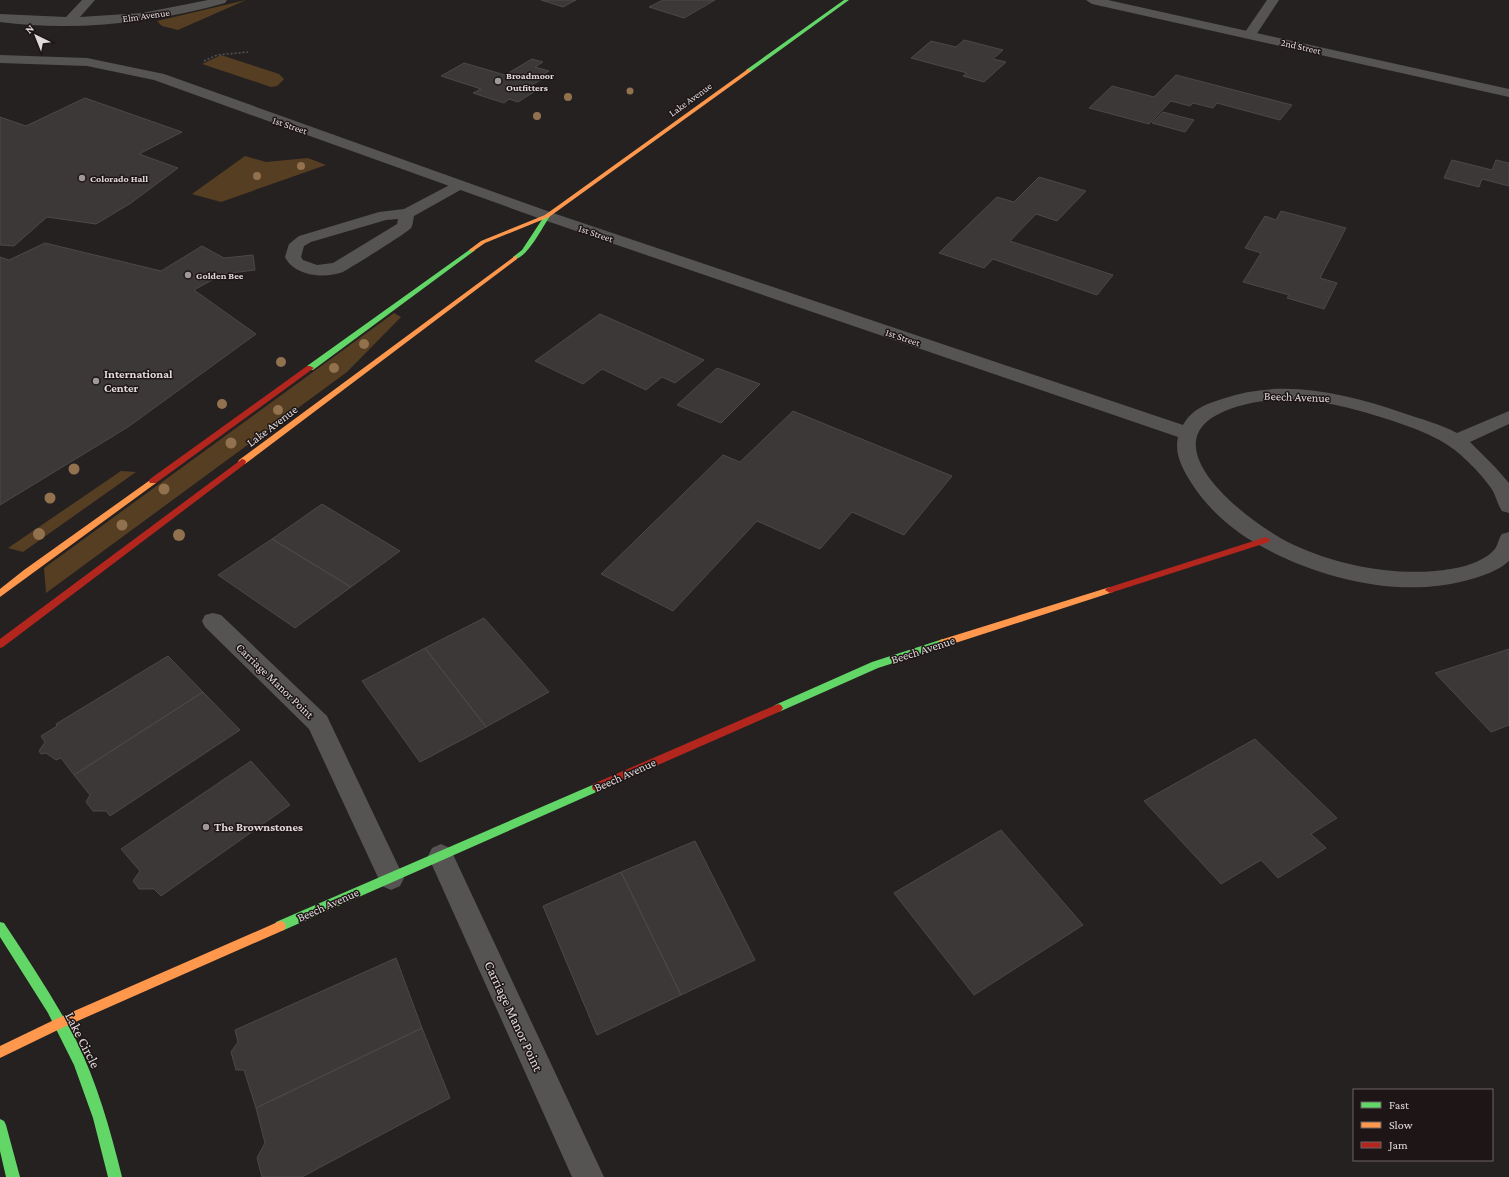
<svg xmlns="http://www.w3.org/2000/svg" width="1509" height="1177" viewBox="0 0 1509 1177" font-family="'Crimson Pro',serif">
  <rect width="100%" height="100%" fill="#252121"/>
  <path fill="#563e22" d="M246,0L178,30L162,26L157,21Z
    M221,55L279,74L284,79L277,86L271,87L202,64Z
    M245,156L266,162L308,158L326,165L221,202L192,194Z
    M394,313L401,317L347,372L46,593L44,568Z
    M121,471L136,472L23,552L8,548Z"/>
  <path fill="#3c3838" stroke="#4b4849" d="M541,0H576L563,7Z
    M663,0H715L684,18L649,7Z
    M964,40L1003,50L993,59L1006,62L984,82L963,76L967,73L911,58L931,41L956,47Z
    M532,59L543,62L535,67L549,71L544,74L548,75L531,86L540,88L518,102L509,99L504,103L473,93L481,89L441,76L464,63L505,75Z
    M1176,75L1292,105L1280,120L1217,103L1213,108L1193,103L1190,106L1171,101L1149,124L1089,108L1112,86L1154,97Z
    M85,98L182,132L139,154L178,168L131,203L96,224L47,217L14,246L0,245V117L26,126Z
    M1163,112L1194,120L1185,132L1152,123Z
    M1452,160L1492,170L1496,160L1509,163V186L1482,179L1479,187L1444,178Z
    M1039,177L1086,191L1057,221L1036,214L1010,241L1113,275L1097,295L993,259L984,268L939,253L997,197L1014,202Z
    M1281,211L1346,228L1320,278L1337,283L1324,309L1287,298L1289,295L1243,282L1261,253L1245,248L1265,216L1276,220Z
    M45,243L161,271L202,246L224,258L253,255L255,270L223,274L194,290L256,334L128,427L0,505V257L9,260Z
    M600,314L704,360L675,383L662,377L646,390L602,369L583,384L535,361Z
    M717,368L760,384L721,423L677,405Z
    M793,411L952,476L904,535L852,512L820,549L757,521L673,611L601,574L723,455L740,462Z
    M322,504L400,551L351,587L272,539Z
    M272,539L351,587L295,628L218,575Z
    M484,618L549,692L486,727L425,648Z
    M425,648L486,727L420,762L362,681Z
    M1509,649V725L1491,732L1435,673Z
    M168,656L203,692L74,775L61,758L56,760L46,753L41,754L39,751L45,742L41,736L57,726L56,724Z
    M203,692L240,730L110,816L106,811H93L86,802L90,795L74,775Z
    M1255,739L1337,818L1311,834L1326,848L1278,878L1261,860L1221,884L1144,801Z
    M251,761L290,805L161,896L154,889H139L133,881L140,871L121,849Z
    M1001,830L1083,925L974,995L894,893Z
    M695,841L755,960L681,995L621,872Z
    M621,872L681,995L597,1035L543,906Z
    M396,958L422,1028L256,1108L244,1070H236L231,1052L238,1042L235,1030Z
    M422,1028L450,1098L302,1177H262L257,1158L265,1143L256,1108Z"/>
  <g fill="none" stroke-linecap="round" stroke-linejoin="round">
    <path stroke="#565453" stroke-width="1.5" stroke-dasharray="2 2" stroke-linecap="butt" d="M204,61L217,55L248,52"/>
    <path fill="#555453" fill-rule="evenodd" d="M1267,0H1279L1254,38H1244L1243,35Z
      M459,180L464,182L467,185L464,188L414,216C413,220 413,225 411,228C407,233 350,268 343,272C324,279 294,276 285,257L289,244L299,236L379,212L404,209ZM398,219L397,224L333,263L317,265L303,260L301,257L304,246L311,242L386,220Z"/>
    <path fill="#555453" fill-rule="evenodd" d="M82,0H95L80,17L142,13L208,0H227L225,3C153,23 74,32 0,22V14L66,17Z
      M1086,0H1108L1509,89V97L1092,4Z
      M0,55L87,58L164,74L553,213L1183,425C1192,409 1206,404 1222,399C1283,378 1344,393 1403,413C1421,419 1440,424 1457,433L1509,411V424L1470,442L1495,467L1509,483V513L1502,511C1497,504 1496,495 1491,488C1482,475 1462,454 1449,446C1427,430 1376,415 1349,408C1308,398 1264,395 1225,411C1143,445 1256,528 1294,545C1337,565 1389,575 1435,571C1455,569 1480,565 1494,550C1498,546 1498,539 1502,534L1509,532V561C1498,571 1483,576 1468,580C1401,599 1319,579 1259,545C1233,531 1208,509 1192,484C1183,470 1174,454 1178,437L541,219L154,80L87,66L0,63Z
      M213,613L221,615L327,716L404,878L400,886L391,890L382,886L309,729L205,627L202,621L205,615Z
      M441,844L450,848L604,1177H572L428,856L432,848Z"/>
    <path fill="#63d668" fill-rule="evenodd" d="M844,0H849L750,72H746V70Z
      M547,214L550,216C543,226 526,261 513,259V257L522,250L545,215Z
      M472,248L475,250L474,251L313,370H307V366Z
      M943,639L946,640L948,643L946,646L878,668L781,711L778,712L775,711L773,708L775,705L872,662Z
      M597,783L601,784L602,787L601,790L284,930L280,931L276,930L274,926L276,922Z
      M0,922L4,923C29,961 54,998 75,1038C97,1082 110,1129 122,1177H108L93,1118L74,1065L48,1013L0,937Z
      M0,1119L4,1121L6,1125L20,1177H6L0,1151Z"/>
    <path fill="#ff974d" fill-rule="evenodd" d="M748,69L751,71L750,72L549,217L485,243L472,252L469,250L481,241L545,215Z
      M515,256L517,257V259L245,464H239L238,462L239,460Z
      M153,478L157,481L156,483L0,597V589L24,570Z
      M1110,587L1115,590L1113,592L943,647L940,646L938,643L940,640Z
      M280,921L284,922L286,926L284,930L64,1027L0,1058V1046L56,1019Z"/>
    <path fill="#b3261e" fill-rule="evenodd" d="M307,366H310L314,368L156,483H150L149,481L150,479Z
      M242,459L245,460L246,462L245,464L3,647L0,648V639Z
      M1266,537L1270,540L1269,542L1110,593L1105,590L1107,588Z
      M778,704L781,705L783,708L781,711L601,790L597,791L593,790L592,787L593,784Z"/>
  </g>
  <g fill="#92714f">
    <circle cx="630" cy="91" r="3.5"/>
    <circle cx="568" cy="97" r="4"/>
    <circle cx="537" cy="116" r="4"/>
    <circle cx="301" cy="166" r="4"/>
    <circle cx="257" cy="176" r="4"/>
    <circle cx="364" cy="344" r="5"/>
    <circle cx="281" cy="362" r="5"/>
    <circle cx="334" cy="368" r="5"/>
    <circle cx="222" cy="404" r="5"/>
    <circle cx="278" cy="410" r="5"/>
    <circle cx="231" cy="443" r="5.5"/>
    <circle cx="74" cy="469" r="5.5"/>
    <circle cx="164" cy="489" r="5.5"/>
    <circle cx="50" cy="498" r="5.5"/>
    <circle cx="122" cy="525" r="5.5"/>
    <circle cx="39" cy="534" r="6"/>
    <circle cx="179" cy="535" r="6"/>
  </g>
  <g fill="#9f9999" stroke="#1e1516" stroke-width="1.5">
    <circle cx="498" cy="81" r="4"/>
    <circle cx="82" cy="178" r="4"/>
    <circle cx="188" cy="275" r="4"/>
    <circle cx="96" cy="381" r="4"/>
    <circle cx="206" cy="827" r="4"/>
  </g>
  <g text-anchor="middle" stroke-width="3" stroke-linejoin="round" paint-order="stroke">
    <g font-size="10" fill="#e0dada" stroke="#1e1516">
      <text transform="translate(146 15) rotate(-8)" y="4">Elm Avenue</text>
      <text transform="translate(1301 46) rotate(13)" y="4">2nd Street</text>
      <text transform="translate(690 99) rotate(-36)" y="4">Lake Avenue</text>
      <text transform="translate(290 125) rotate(19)" y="4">1st Street</text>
      <text transform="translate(596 233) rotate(19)" y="4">1st Street</text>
      <text transform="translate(903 337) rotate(19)" y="4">1st Street</text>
    </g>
    <g font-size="10" font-weight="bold" fill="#e0dada" stroke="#1e1516" text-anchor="start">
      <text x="506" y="79">Broadmoor<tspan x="506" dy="12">Outfitters</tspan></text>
      <text x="90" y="182">Colorado Hall</text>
      <text x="196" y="279">Golden Bee</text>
    </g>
    <g font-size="12" font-weight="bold" fill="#e0dada" stroke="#1e1516" text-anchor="start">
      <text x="104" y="378">International<tspan x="104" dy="14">Center</tspan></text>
      <text x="214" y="831">The Brownstones</text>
    </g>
    <g font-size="12" fill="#e0dada" stroke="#1e1516">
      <text transform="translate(1297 397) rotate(2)" y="4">Beech Avenue</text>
      <text transform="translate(272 426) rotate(-37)" y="4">Lake Avenue</text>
      <text transform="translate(923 650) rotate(-18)" y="4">Beech Avenue</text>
      <text transform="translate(275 681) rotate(44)" y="4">Carriage Manor Point</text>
      <text transform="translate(625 775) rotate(-24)" y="4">Beech Avenue</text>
      <text transform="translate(328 905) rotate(-24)" y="4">Beech Avenue</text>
    </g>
    <g font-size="14" fill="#e0dada" stroke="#1e1516">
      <text transform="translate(514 1016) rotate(65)" y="5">Carriage Manor Point</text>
      <text transform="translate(83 1040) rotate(63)" y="5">Lake Circle</text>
    </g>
  </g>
  <rect x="1353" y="1089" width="140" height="72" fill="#1e1516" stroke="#6c6464"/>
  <rect x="1361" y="1102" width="20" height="6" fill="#63d668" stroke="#6c6464"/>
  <text x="1389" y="1109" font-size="12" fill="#e0dada">Fast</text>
  <rect x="1361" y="1122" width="20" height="6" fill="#ff974d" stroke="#6c6464"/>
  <text x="1389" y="1129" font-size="12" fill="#e0dada">Slow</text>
  <rect x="1361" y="1142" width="20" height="6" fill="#b3261e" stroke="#6c6464"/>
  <text x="1389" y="1149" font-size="12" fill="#e0dada">Jam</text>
  <g transform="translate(36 36) rotate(317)" stroke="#1e1516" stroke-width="3" paint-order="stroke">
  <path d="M0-3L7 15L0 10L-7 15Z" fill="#e0dada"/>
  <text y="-6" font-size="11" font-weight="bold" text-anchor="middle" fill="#e0dada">N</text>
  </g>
</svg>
